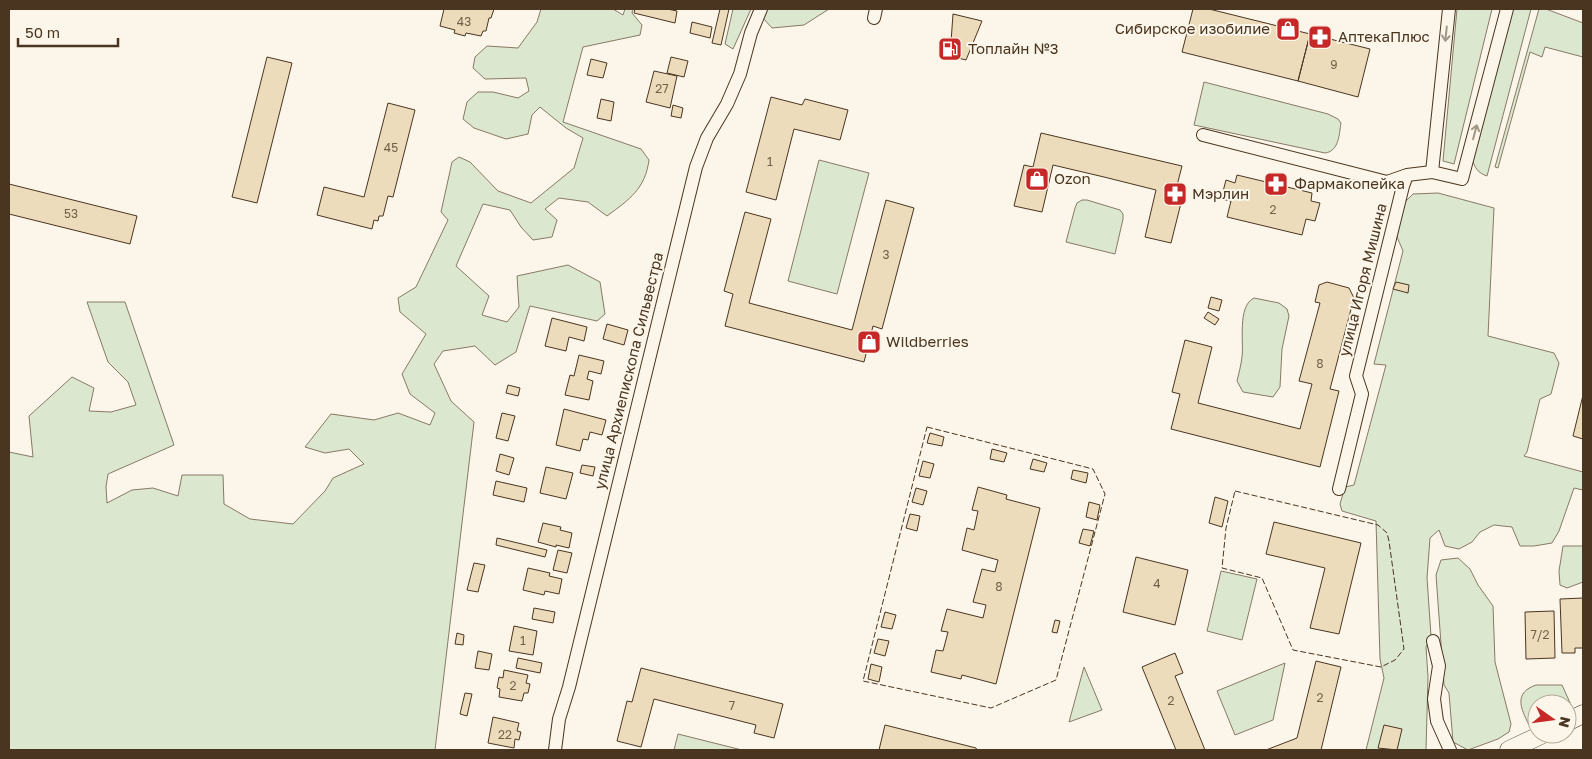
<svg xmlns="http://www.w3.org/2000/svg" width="1592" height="759" viewBox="0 0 1592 759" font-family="'Golos Text',sans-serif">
  <rect width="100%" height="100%" fill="#fbf6e9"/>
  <path fill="#dce7d0" stroke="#887966" d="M541,9H613L623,15L625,9H633L632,13L642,25L640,35L583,47L563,122L641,149L649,160C645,189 630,199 607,216L588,202L559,198L545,209L557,220L552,237L533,240L521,227L510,210L483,204L456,266L489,296L482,315L507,322L519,307L517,276L568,265L600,282L605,314L597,321L530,306L516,352L495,365L475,346L443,351L434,364L451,401L474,422L435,750H9V452L33,457L29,416L72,377L94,388L89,411L111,412L136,405L128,382L108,362L87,302H125L174,445L108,474L106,487L107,503L132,490L153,488L178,496L182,475H223L224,504L250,519L293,524L325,491L333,478L364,464L349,449L325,453L305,447L331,414L374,420L398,413L430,425L435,413L410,394L402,374L426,334L400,312L398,298L416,287L448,220L441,212L452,162L459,157L470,162L498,191L531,203L574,168L583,138L566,128L540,107L532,115L528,134L506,139L474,128L463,119L467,102L478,92H493L518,98L529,91L526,78L485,79L473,68L475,57L487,46L518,48L537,22Z
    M733,9H751L733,49L725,44Z
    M767,9H829L804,25L772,28L763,18Z
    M1457,9H1492L1454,164L1443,161Z
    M1510,9H1531L1487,176C1478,173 1475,168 1472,159Z
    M1539,9H1546L1583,23V57L1545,47L1542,57L1530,52L1498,168L1495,167Z
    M1204,82L1328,114L1338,119L1341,123C1339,135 1339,151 1325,153L1194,125Z
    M819,160L869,173L837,294L788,281Z
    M1438,193L1494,208L1488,336L1554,353L1559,363L1551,394L1540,399L1527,452L1524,456L1583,472V490L1574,488L1559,531L1552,543L1534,546H1520L1512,527L1494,525L1480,532L1472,542L1459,549L1445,546L1439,530L1430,538L1427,578L1431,636L1426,647L1428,677L1426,750H1366L1384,678L1380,659L1376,521L1342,511L1340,504L1345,487L1354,485L1386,365L1374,364L1403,251L1395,232L1401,206L1413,194Z
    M1082,200H1087L1120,210L1123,214V219L1115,254L1066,242L1075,208L1077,203Z
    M1254,298L1279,303L1287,309L1289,316L1282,349L1280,387L1273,397L1243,392L1237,381C1239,373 1241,365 1242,357C1244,343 1237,306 1254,298Z
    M1563,546H1583V582L1567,588L1560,585L1559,571Z
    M1458,558L1470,569L1478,585L1493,606L1495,662L1511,724L1509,732L1498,739L1468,750L1453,742L1449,693L1444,685L1436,575L1441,560Z
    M1221,571L1257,579L1242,640L1207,631Z
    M1285,663L1273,720L1235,735L1217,691Z
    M1084,667L1102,710L1069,722Z
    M1536,685H1562L1571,705L1567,707V704H1537V721L1529,725C1520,707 1514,693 1536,685Z
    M678,734L742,750H674Z"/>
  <path fill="#ecdcbc" stroke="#4a3520" d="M444,9H494L491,18H489L486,31H483L481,36L466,33L465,36L454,33L455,30L440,26Z
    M635,9H667L677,11L675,23L634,13Z
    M720,9H729L721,45L712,43Z
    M1193,9H1209L1310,34L1298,81L1182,52Z
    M953,14L982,21L966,60L950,56Z
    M692,22L712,27L710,38L690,33Z
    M1310,34L1370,49L1358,97L1298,81Z
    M267,57L292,63L257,203L232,197Z
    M671,57L688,61L684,77L667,73Z
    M591,59L607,63L603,78L587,75Z
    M654,71L677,76L670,108L646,102Z
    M771,97L802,105L805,99L848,110L840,140L794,129L776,200L746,192Z
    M601,99L614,102L611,121L597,118Z
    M388,103L415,110L393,197L388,196L383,216H379L378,221L374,220L372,229L317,215L324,187L364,197Z
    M673,105L683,108L681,118L671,116Z
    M1041,133L1182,166L1173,201L1181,203L1171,243L1145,237L1156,190L1104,177L1053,165L1042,212L1014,206L1024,165L1033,167Z
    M1237,175L1312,193L1311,201L1320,203L1315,221L1306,219L1302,235L1227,217L1231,201L1221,199L1226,180L1235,183Z
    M9,184L137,216L130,244L9,214Z
    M886,200L914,208L882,329L873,326L864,362L725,326L733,294L724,291L745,212L771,219L749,303L852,330Z
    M1327,282L1349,288L1354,298L1330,389L1339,391L1320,467L1171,429L1180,394L1172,392L1185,340L1212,347L1198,403L1300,429L1312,384L1299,381L1320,303L1315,302L1319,285Z
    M1396,282L1409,285L1408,293L1393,289Z
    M1211,297L1222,300L1219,311L1208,308Z
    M1208,312L1219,319L1215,325L1204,318Z
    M552,318L587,327L584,341L569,337L566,351L545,346Z
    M607,324L628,330L624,345L603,339Z
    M579,355L604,361L601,374L589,371L587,379L593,381L589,400L565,395L570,375L574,376Z
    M508,385L520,388L518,396L506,393Z
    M1583,395V439L1573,436Z
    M564,409L606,420L602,435L590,432L588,440L583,439L580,451L556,445Z
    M502,413L515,416L508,441L496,438Z
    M930,433L944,437L942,446L927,443Z
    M992,449L1007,453L1004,462L990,459Z
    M500,454L514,458L509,475L496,471Z
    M1033,459L1047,463L1044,472L1030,469Z
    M923,461L934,464L930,478L919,476Z
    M582,465L595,467L593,476L580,473Z
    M546,467L573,473L566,499L540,493Z
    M1073,470L1088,473L1086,483L1071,479Z
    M496,481L527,488L524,502L493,495Z
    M978,487L1007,495L1006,499L1040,508L996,684L962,675L961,679L931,672L936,650L943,651L948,632L941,631L947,609L983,618L986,605L973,602L982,569L995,572L998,560L962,550L967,528L974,530L978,511L972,510Z
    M916,488L927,491L923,505L912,502Z
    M1215,497L1228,501L1222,527L1209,523Z
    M1089,502L1100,505L1097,520L1086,517Z
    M910,514L920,516L917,531L906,528Z
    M1274,522L1361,543L1339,634L1310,628L1325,568L1266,554Z
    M543,523L561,527L560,530L572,533L569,548L556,545V547L538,542Z
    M1083,529L1094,531L1090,546L1079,543Z
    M497,538L547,550L545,557L496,545Z
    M558,550L572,553L567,573L553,570Z
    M1136,557L1188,570L1175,625L1123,612Z
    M474,563L485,565L478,592L467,590Z
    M528,568L550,573L549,576L562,579L559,594L545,591L544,595L523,590Z
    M1583,598V648H1575V653H1562L1560,599Z
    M534,608L555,612L553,623L532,619Z
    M1554,611L1555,658L1526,659L1525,612Z
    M885,612L896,615L892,629L881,627Z
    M1055,620L1060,621L1057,633L1052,632Z
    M514,626L537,631L533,655L509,651Z
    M457,633L464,635L463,645L455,644Z
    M878,639L889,641L885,656L874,653Z
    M478,651L492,654L489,670L475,668Z
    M1175,653L1183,673L1175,676L1205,750H1176L1142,667Z
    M518,658L542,663L540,673L516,668Z
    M1316,661L1341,667L1321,750H1266L1297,738Z
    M871,664L882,667L879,682L868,679Z
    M641,668L783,704L774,738L754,733L756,725L654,699L641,747L617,741L627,701L632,702Z
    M504,670L528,675L526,683L530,684L528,693H524L522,701L499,697L500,689L497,688L499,677L503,678Z
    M465,693L472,694L467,716L460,714Z
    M493,717L519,723L517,731L521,732L519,740L515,739L514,748L488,743Z
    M885,725L976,748L977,750H879Z
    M1384,725L1402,729L1397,750L1378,748Z"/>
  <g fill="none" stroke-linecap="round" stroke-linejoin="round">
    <g stroke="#4a3520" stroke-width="14">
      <path id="street" d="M874,18L876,9
        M1203,135L1387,182L1407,175
        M1432,172L1449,9
        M1339,489L1362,394L1356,376L1403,186L1407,175L1432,172L1462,179L1507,9
        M1433,641L1439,666L1434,699L1437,721L1450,750
        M555,750L559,719L569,687L696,167L707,138L727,104L740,74L751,33L761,9"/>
    </g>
    <g stroke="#4a3520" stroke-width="19">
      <path id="secondary" d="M1567,722L1583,714
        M1509,750L1543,734"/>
    </g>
    <use href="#street" stroke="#fbf6e9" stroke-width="12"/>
    <use href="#secondary" stroke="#fbf6e9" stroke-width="18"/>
    <path stroke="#4a3520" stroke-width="1" stroke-dasharray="6 2.5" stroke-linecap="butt" d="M927,427L1093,469L1105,494L1056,680L991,708L863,681Z
      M1235,491L1378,525L1387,533L1389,541L1404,649L1395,660L1381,667L1293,650L1262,578L1222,568L1226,528Z"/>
  </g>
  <defs><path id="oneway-shaft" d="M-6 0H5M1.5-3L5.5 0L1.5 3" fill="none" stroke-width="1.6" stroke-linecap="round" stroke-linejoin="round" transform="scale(1.25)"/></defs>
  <g stroke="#a29684">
    <use href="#oneway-shaft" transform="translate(1446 34) rotate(96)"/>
    <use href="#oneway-shaft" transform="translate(1475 132) rotate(-75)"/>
  </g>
  <defs>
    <g id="shop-square" transform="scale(1.25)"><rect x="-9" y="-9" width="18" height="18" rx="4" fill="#c62828" stroke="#fbf6e9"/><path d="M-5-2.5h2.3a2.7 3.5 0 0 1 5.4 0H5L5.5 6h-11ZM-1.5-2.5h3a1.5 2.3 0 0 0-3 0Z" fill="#fff"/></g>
    <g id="pharmacy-square" transform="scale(1.25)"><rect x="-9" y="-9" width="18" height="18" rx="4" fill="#c62828" stroke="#fbf6e9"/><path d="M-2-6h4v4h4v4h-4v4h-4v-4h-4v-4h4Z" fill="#fff"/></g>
    <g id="fuel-square" transform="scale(1.25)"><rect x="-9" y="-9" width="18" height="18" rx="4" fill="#c62828" stroke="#fbf6e9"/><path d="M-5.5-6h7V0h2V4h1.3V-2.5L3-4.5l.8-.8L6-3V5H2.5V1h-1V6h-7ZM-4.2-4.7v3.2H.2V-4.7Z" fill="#fff"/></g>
  </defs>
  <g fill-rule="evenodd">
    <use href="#shop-square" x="1288" y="29"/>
    <use href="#pharmacy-square" x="1320" y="37"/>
    <use href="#fuel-square" x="950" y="49"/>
    <use href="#shop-square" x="1037" y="179"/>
    <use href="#pharmacy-square" x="1276" y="184"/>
    <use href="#pharmacy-square" x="1175" y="194"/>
    <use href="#shop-square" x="869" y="342"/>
  </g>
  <g text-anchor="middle" stroke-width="4" stroke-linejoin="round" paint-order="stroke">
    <g font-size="12" fill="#725f47">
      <text x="464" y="26">43</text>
      <text x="1334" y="69">9</text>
      <text x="662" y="93">27</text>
      <text x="391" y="152">45</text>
      <text x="770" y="166">1</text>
      <text x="1273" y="214">2</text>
      <text x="71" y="218">53</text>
      <text x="886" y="259">3</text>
      <text x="1320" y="368">8</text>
      <text x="1157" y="588">4</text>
      <text x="999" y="591">8</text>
      <text x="1540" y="639">7/2</text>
      <text x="523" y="645">1</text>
      <text x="513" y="690">2</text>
      <text x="1320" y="702">2</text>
      <text x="1171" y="705">2</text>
      <text x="732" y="710">7</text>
      <text x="505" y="739">22</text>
    </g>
    <g font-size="15" fill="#4a3520" stroke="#fbf6e9" text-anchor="start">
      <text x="1270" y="34" text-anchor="end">Сибирское изобилие</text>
      <text x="1338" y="42">АптекаПлюс</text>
      <text x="968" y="54">Топлайн №3</text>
      <text x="1054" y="184">Ozon</text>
      <text x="1294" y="189">Фармакопейка</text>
      <text x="1192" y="199">Мэрлин</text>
      <text x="886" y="347">Wildberries</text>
    </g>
    <g font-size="15" fill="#4a3520" stroke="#fbf6e9">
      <text transform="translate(1363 280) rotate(-76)" y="5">улица Игоря Мишина</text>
      <text transform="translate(629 371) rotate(-76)" y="5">улица Архиепископа Сильвестра</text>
    </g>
  </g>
  <rect width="1592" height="759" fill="none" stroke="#4a3520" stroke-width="20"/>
  <g transform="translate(1552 719) rotate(104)"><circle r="24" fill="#fbf6e9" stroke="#b4a999"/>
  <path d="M0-4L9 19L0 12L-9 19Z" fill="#c62828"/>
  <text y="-8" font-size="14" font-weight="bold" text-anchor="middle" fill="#4a3520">N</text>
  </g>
  <path d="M18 38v8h100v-8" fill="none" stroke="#4a3520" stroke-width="2.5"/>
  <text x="25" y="38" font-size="15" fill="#4a3520" stroke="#fbf6e9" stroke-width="4" paint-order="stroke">50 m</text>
</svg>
